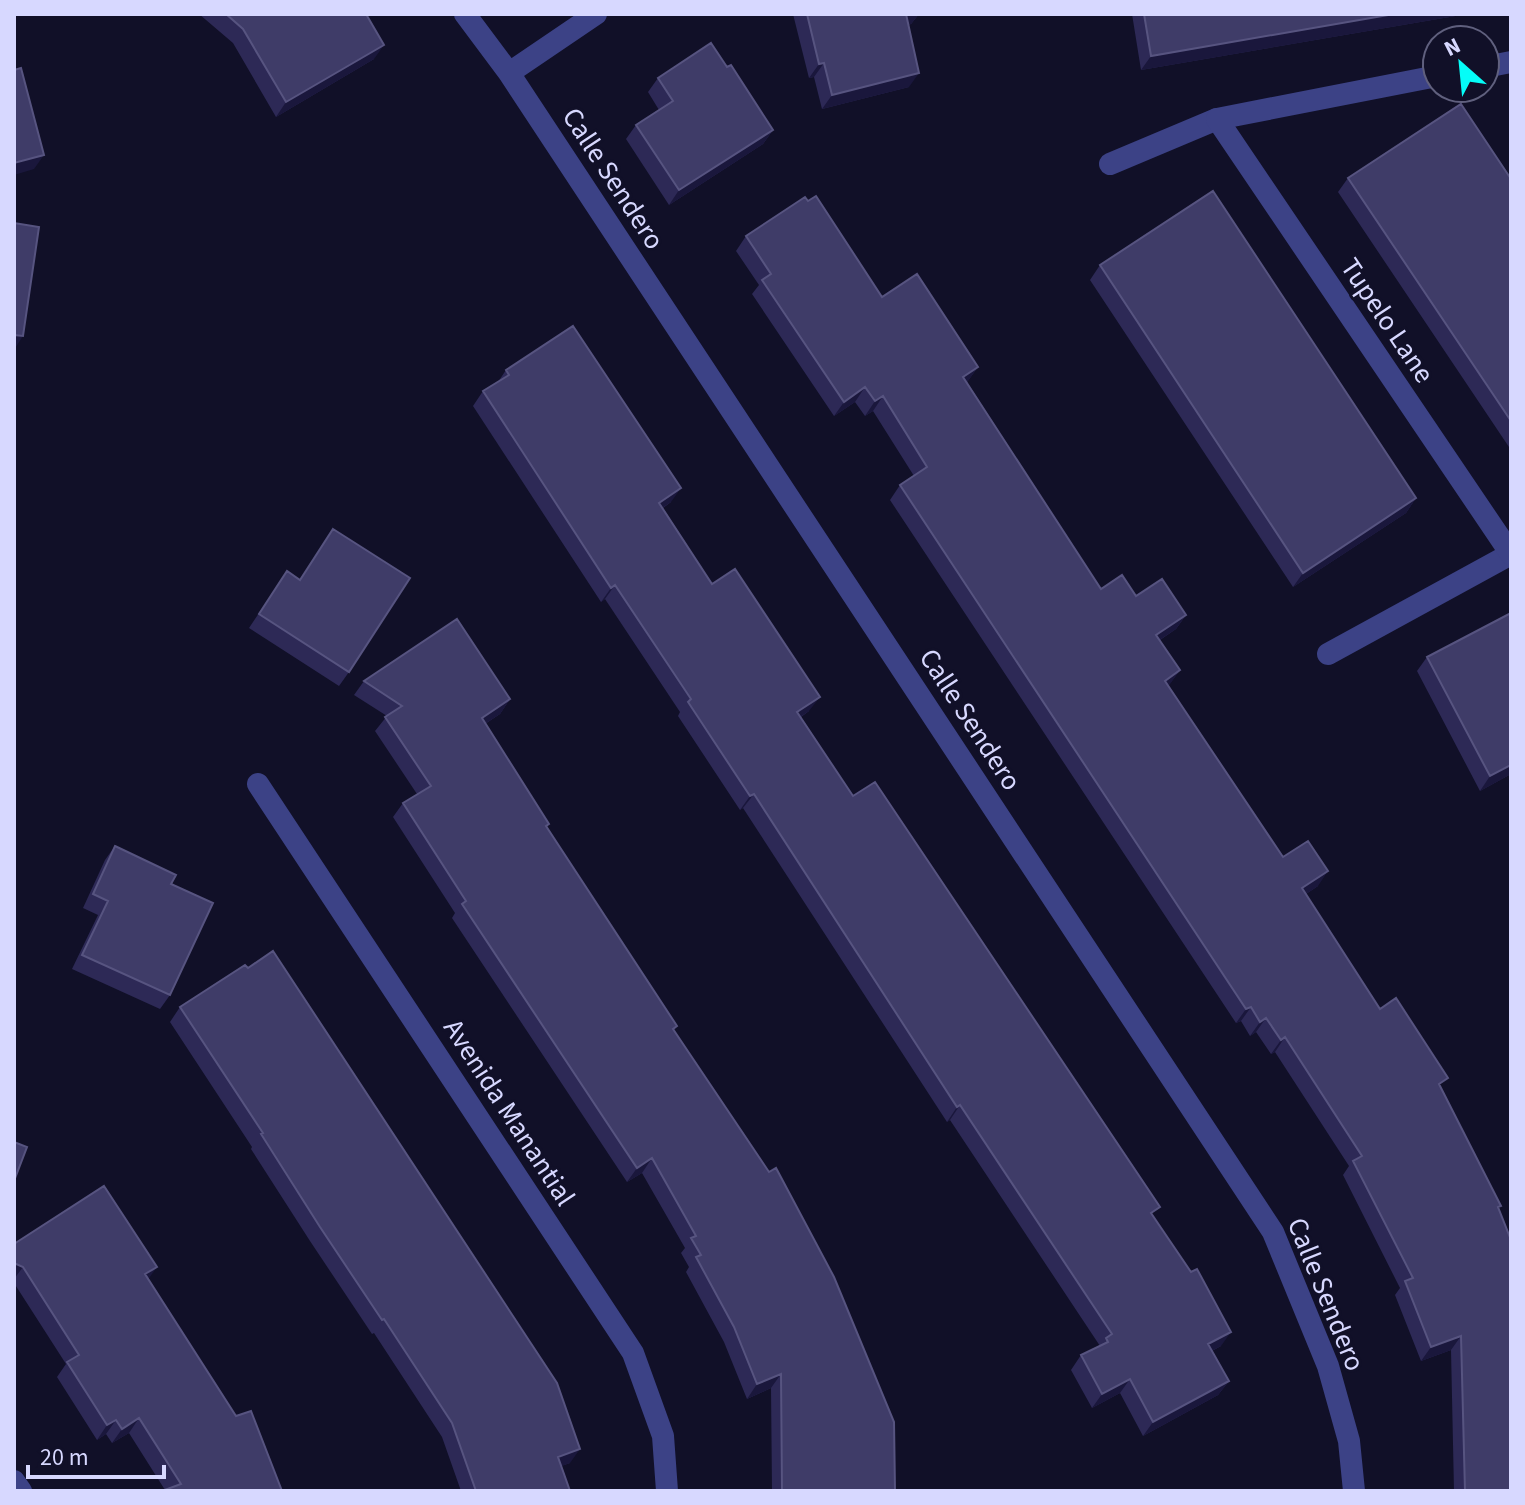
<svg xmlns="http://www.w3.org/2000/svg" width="1525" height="1505" viewBox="0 0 1525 1505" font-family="'Source Sans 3',sans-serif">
  <rect width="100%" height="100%" fill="#111028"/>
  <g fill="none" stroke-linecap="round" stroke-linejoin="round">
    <path stroke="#3c4286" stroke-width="22" d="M1110,164L1217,119
      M1328,654L1509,555"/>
    <path stroke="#3c4286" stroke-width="22" d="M465,14L509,73L1273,1232L1328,1366L1349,1441L1354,1491
      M1485,67L1511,62
      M509,73L596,14
      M1437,76L1217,119L1511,554
      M258,784L633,1353L663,1436L667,1491
      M14,1481L21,1491"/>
  </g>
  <path fill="#2d2956" d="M199,14H366L374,59L276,117L233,43Z
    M793,14H919L911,24L908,25L909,87L822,109L814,77L809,78Z
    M1132,14H1467L1141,70Z
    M727,67L773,130L763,144L669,205L626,139L636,125L659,110L648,92L658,78Z
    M1348,178L1511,179V450L1338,192Z
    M746,236L882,297L978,367L967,382L1101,589L1136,596L1186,615L1176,629L1160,640L1180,670L1168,686L1283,857L1318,886L1306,894L1380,1009L1441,1088L1499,1209L1511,1491H1454L1451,1350L1421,1361L1395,1295L1400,1288L1343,1175L1349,1166L1275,1052L1271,1054L1256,1032L1250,1036L1241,1021L1236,1023L890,500L900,485L914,476L873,411L865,416L855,402L834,416L752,294L759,285L736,251Z
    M1100,265L1416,498L1406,513L1293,587L1090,280Z
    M506,370L671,502L663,508L712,584L809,711L801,717L853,796L1153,1217L1221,1346L1212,1351L1229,1381L1218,1395L1143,1436L1120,1393L1092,1408L1071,1370L1081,1355L1100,1346L950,1120L947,1122L743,808L740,810L678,716L680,712L605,599L601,602L473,406L483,391L498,382Z
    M333,529L349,672L339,686L249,628L287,571L300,580Z
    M1427,657L1511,774L1480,791L1417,671Z
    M364,681L510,699L500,714L485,724L549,824L547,827L677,1026L674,1030L895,1491H772L771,1388L747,1399L724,1342L686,1272L689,1267L681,1253L685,1248L642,1173L627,1182L452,918L455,913L393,817L403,803L417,794L375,731L387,716L354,695Z
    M115,846L171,884L170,995L160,1009L72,969L98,915L83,908L105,860Z
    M180,1007L570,1463L561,1466L570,1491H461L442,1437L374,1333L372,1334L310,1241L251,1149L252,1147L170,1022Z
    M14,1244L148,1279L282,1491L165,1490L129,1433L112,1443L106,1434L97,1440L57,1377L66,1364L14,1283Z"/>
  <path fill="#1a173c" d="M905,14H919L911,24L896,28Z
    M1394,14H1467L1141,70L1151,56Z
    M384,45L374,59L276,117L286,102Z
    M824,63L814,77L809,78L819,64Z
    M919,73L909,87L822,109L832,95Z
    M773,130L763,144L669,205L679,190Z
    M44,155L34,169L14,175V163Z
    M14,335L23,336L14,350Z
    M978,367L968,381L953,391L963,377Z
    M865,387L855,402L834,416L844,402Z
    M883,396L873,411L865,416L875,401Z
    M681,488L671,502L649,517L659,503Z
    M1416,498L1406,513L1293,587L1303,573Z
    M615,585L605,599L601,602L611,588Z
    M1186,615L1176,629L1146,649L1156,635Z
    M1180,670L1170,684L1155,695L1165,681Z
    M820,697L809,711L787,726L797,712Z
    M510,699L500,714L472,732L482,718Z
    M1511,765V774L1480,791L1490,776Z
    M754,794L743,808L740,810L750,796Z
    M1328,871L1318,886L1292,903L1302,888Z
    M1251,1007L1241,1021L1236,1023L1246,1009Z
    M1266,1018L1256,1032L1250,1036L1260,1022Z
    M1285,1037L1275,1052L1271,1054L1281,1040Z
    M960,1105L950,1120L947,1122L957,1107Z
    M652,1158L642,1173L627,1182L637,1168Z
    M14,1263L23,1267L14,1279Z
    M157,1267L147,1281L145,1274Z
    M1231,1332L1221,1346L1198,1358L1208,1344Z
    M1461,1336L1451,1350L1421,1361L1431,1347Z
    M781,1374L771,1388L747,1399L757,1384Z
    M1130,1379L1120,1393L1092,1408L1102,1394Z
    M1229,1381L1218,1395L1143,1436L1153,1422Z
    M139,1418L129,1433L112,1443L122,1429Z
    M116,1420L106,1434L97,1440L107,1425Z
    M580,1449L570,1463L548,1471L558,1457Z"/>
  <path fill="#3f3c68" stroke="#575480" stroke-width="2" d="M226,14H366L384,45L286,102L243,29Z
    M807,14H906L919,73L832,95L824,63L819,64Z
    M1144,14H1394L1151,56Z
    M711,43L727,67L731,65L773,130L679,190L636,125L673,101L658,78Z
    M21,68L44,155L14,163V70Z
    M1461,104L1511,179V421L1348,178Z
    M1213,191L1416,498L1303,573L1100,265Z
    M816,196L882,297L917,274L978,367L963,377L1101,589L1122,575L1136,596L1162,579L1186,615L1156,635L1180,670L1165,681L1283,857L1308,841L1328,871L1302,888L1380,1009L1396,998L1448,1078L1439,1084L1501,1206L1498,1207L1511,1240V1491H1465L1461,1336L1431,1347L1405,1281L1413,1278L1353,1161L1362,1156L1285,1037L1281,1040L1266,1018L1260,1022L1251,1007L1246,1009L900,485L927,467L883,396L875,401L865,387L844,402L762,280L771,274L746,236L805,197L808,201Z
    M14,223L39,227L23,336L14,335Z
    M573,326L681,488L659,503L712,584L735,569L820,697L797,712L853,796L875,782L1160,1207L1151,1213L1191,1272L1197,1269L1231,1332L1208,1344L1229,1381L1153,1422L1130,1379L1102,1394L1081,1355L1108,1342L1106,1338L1112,1334L960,1105L957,1107L754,794L750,796L688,702L691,699L615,585L611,588L483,391L509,375L506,370Z
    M333,529L410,578L349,672L259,614L287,571L300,580Z
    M1511,613V765L1490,776L1427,657Z
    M457,619L510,699L482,718L549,824L546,826L677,1026L673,1029L769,1172L776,1168L834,1277L894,1422L895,1491H782L781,1374L757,1384L734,1327L696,1257L701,1255L691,1238L696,1236L652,1158L637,1168L462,904L466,901L403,803L431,786L385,717L402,706L364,681Z
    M115,846L176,875L171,884L213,903L170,995L82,955L108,901L93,894Z
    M273,951L557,1383L580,1449L558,1457L570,1491H476L452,1423L384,1319L382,1320L320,1227L261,1134L263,1133L180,1007L245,965L248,968Z
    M14,1142L27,1147L14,1181Z
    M104,1186L157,1267L145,1274L236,1416L251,1411L282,1491H162L181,1484L139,1418L122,1429L116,1420L107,1425L67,1362L79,1355L23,1267L14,1263V1244Z"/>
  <g text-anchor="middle" stroke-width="6" stroke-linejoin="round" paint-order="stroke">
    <g font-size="28" fill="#d7d8ff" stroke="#111028">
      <text transform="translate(614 178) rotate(57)" y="10">Calle Sendero</text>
      <text transform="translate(1388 320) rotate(56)" y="10">Tupelo Lane</text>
      <text transform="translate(971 719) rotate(57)" y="10">Calle Sendero</text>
      <text transform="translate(510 1112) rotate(57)" y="10">Avenida Manantial</text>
      <text transform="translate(1327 1294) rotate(68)" y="10">Calle Sendero</text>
    </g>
  </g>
  <rect width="1525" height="1505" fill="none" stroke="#d7d8ff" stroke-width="32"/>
  <g transform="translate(1461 64) rotate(333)"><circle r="38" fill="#111028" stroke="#60607e" stroke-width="2"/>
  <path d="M0-6L14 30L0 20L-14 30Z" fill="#05fdf8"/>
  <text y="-12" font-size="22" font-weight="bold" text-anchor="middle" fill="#d7d8ff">N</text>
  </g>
  <path d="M28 1465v12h136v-12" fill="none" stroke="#d7d8ff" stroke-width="4"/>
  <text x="40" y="1465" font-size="24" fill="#d7d8ff" stroke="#111028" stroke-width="6" paint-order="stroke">20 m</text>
</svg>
